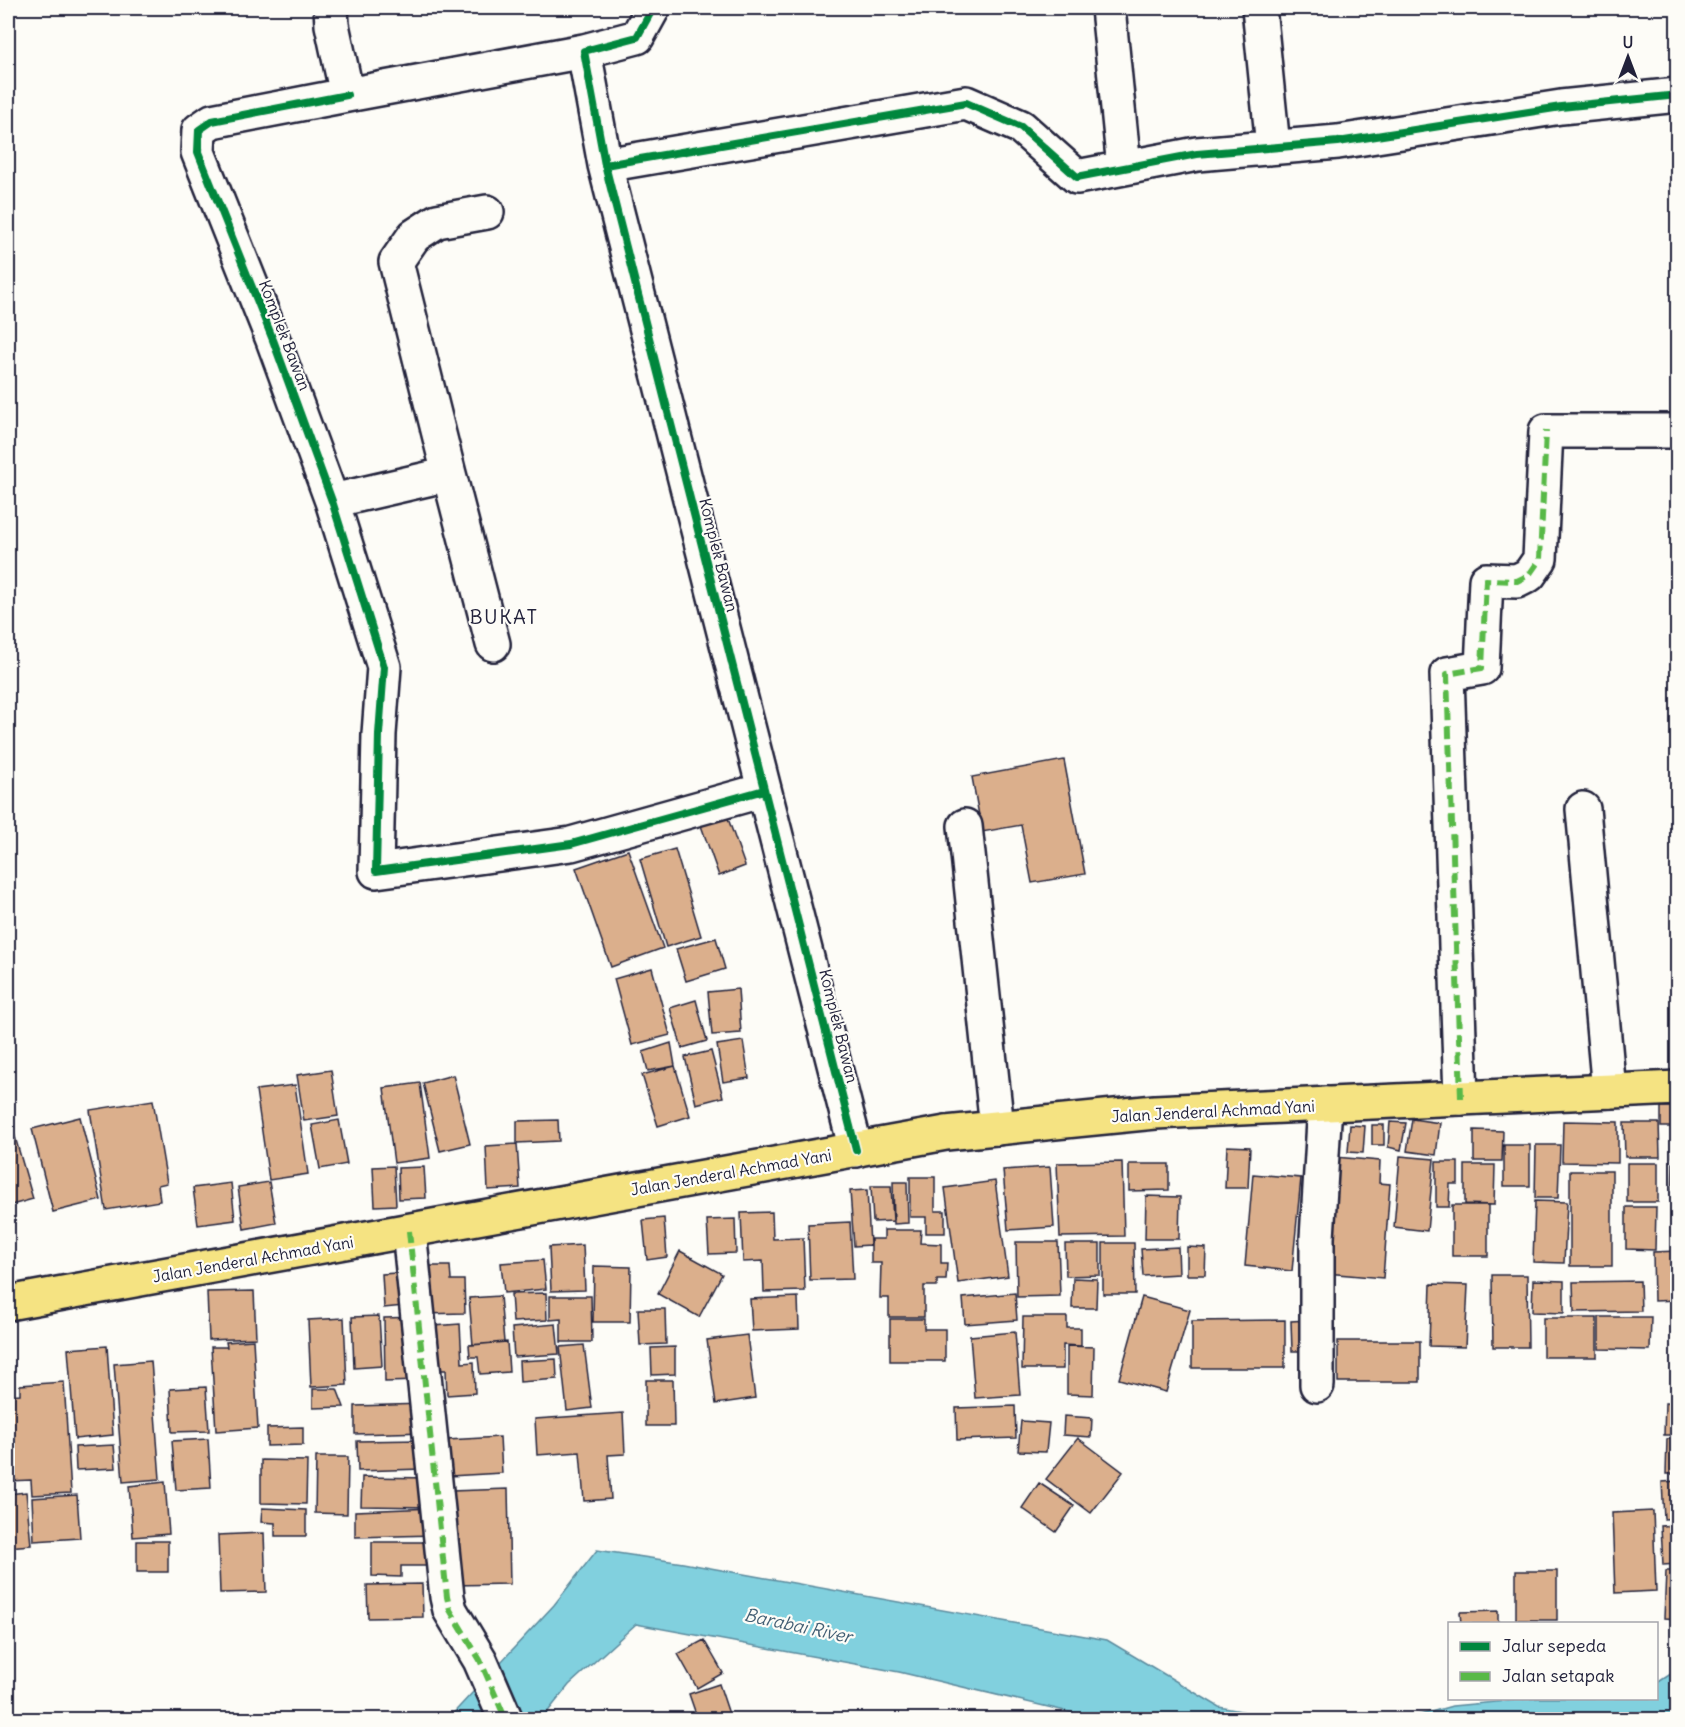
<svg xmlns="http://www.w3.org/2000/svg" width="1685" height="1727" viewBox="0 0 1685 1727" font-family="Delius,sans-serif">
  <rect width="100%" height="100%" fill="#fdfcf7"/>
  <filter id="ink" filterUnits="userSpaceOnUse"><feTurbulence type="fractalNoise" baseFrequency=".0167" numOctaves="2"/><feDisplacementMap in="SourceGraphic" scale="12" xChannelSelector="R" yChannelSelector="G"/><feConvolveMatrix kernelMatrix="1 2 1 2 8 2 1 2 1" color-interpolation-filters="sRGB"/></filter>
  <g filter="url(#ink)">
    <path fill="#81d0de" stroke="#5b8a9d" stroke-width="1.5" d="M597,1550L683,1563L1107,1640L1219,1707L1285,1719H1089L1082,1715L899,1672L636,1624L569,1685L542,1719L447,1720L554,1605Z
      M1677,1670V1719H1406L1452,1706L1538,1698H1656L1657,1683Z"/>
    <path fill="#dbaf8c" stroke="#22223b" stroke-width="1.5" d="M1064,760L1085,874L1032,883L1021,825L982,832L972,777Z
      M725,810L745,866L719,876L699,820Z
      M675,849L701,936L666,947L640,859Z
      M628,850L663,948L611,967L576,868Z
      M716,938L725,969L686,981L676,949Z
      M652,968L670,1035L632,1045L614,979Z
      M738,989L741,1033L712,1035L708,992Z
      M696,1000L707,1041L682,1048L670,1008Z
      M743,1041L749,1078L723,1082L717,1045Z
      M671,1043L675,1066L648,1071L643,1052Z
      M711,1051L723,1097L696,1104L685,1057Z
      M675,1066L690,1116L658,1126L642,1075Z
      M331,1070L338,1116L304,1121L297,1075Z
      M453,1075L470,1144L440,1151L423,1083Z
      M420,1083L430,1158L394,1163L384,1088Z
      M295,1085L308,1174L269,1180L256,1090Z
      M153,1100L167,1183L158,1185L160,1201L106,1210L90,1110Z
      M1661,1107H1678V1157H1673V1127H1661Z
      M80,1117L101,1200L53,1212L32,1129Z
      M1412,1119L1440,1123L1436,1155L1407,1151Z
      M339,1120L347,1164L320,1169L312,1125Z
      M558,1120L559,1141L517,1143V1121Z
      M1563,1121L1618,1122V1163L1562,1162Z
      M1390,1122L1406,1123L1401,1150L1388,1147Z
      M11,1123L33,1199L8,1206V1124Z
      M1624,1123H1659L1660,1157H1625Z
      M1350,1125L1365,1126L1363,1153L1348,1152Z
      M1372,1125H1384V1145H1372Z
      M1474,1130L1503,1131L1502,1161H1474Z
      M517,1144L520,1188L488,1190L486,1146Z
      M1504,1145H1530V1186H1504Z
      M1536,1145H1560L1558,1198H1535Z
      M1227,1146L1250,1147L1248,1188H1225Z
      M1400,1156L1434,1159L1427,1231L1394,1227Z
      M1335,1157L1380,1161L1379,1183L1390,1184L1383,1278L1326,1273Z
      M1122,1162L1124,1236L1060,1237L1057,1163Z
      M1436,1162H1458V1184H1450L1449,1207H1436Z
      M1627,1163H1658V1202H1627Z
      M1673,1163H1678V1234H1671Z
      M1129,1164H1169V1190L1129,1191Z
      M1465,1165H1495L1494,1205L1465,1204Z
      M394,1166L396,1205L375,1206L373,1167Z
      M424,1167L426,1198L399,1199L398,1168Z
      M1050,1167L1054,1227L1008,1230L1003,1170Z
      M1570,1171H1612V1266H1570Z
      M1253,1174L1301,1178L1292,1271L1245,1266Z
      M910,1177H935V1211H945V1233H926V1217H910Z
      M995,1181L1008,1276L958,1283L945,1188Z
      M269,1182L276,1223L244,1229L238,1187Z
      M893,1182H907L908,1223L894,1224Z
      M231,1183L235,1220L198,1225L193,1188Z
      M871,1186H891L893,1221L873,1222Z
      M867,1190L870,1245L854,1246L850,1191Z
      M1146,1196L1180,1197L1179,1239H1145Z
      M1535,1201L1567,1202L1564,1263L1533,1262Z
      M1452,1205H1488V1256H1452Z
      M1626,1207H1656L1655,1250L1626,1249Z
      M772,1212L773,1239L803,1238L805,1291L764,1292L763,1261L743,1262L741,1213Z
      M664,1218L667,1257L647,1260L643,1220Z
      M735,1219L736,1253L709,1254L707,1220Z
      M850,1222L853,1279L810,1280L808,1224Z
      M884,1230H921L920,1243L941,1244V1263H947L946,1280H937V1286H924V1317H889V1298H880L881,1263H871V1239H884Z
      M1016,1242H1058L1060,1296L1017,1297Z
      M1103,1243H1134L1135,1294H1103Z
      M1065,1244H1100V1275L1066,1276Z
      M583,1245L585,1290L551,1291L549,1247Z
      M1178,1247L1179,1274L1143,1276L1141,1249Z
      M1187,1247L1206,1248L1205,1275H1187Z
      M680,1251L722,1274L699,1317L658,1294Z
      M1678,1251V1300L1654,1301L1653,1252Z
      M543,1260L546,1289L504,1293L501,1263Z
      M427,1266H450L451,1280H464L465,1313L421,1314Z
      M594,1266L631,1267L630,1322H593Z
      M411,1272L414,1305L384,1308L382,1274Z
      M1492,1275H1527L1528,1347H1493Z
      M1073,1278L1097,1279L1096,1308H1072Z
      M1533,1280L1564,1281V1313L1532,1312Z
      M1640,1281L1641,1311L1574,1312L1573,1282Z
      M1431,1284L1468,1285L1465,1347L1429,1346Z
      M254,1291L256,1338L209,1340L207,1292Z
      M546,1293L547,1320L513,1322L511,1294Z
      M1015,1293L1017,1320L965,1324L963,1298Z
      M500,1296L504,1342L473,1345L469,1298Z
      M550,1296H591L592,1342H561V1319L550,1320Z
      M798,1297L799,1329L752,1331L750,1299Z
      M1142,1297L1190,1310L1166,1392L1119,1379Z
      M638,1309H665L666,1344L640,1345Z
      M379,1316L382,1366L354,1368L352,1317Z
      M417,1317L418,1381L385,1382L384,1318Z
      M1023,1317H1067V1328H1081V1346L1063,1345V1369H1022Z
      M1599,1317H1651L1650,1350L1599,1349Z
      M344,1318L347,1385L311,1387L308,1320Z
      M1543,1318H1597V1357H1543Z
      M890,1319H924V1329H945V1361H890Z
      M1285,1320V1368H1192V1321Z
      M1308,1320V1351H1292L1291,1321Z
      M460,1324L462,1363L474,1362L475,1393L447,1395L446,1370H436L433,1326Z
      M556,1324L559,1354L514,1357L512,1328Z
      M1015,1332L1020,1395L975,1398L970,1336Z
      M747,1335L755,1398L716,1404L707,1340Z
      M253,1340L258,1428L216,1431L211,1347H227L226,1342Z
      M1338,1341H1420V1382H1338Z
      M507,1342L509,1372L480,1374L478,1357H470L469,1345Z
      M584,1345L592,1408L567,1411L560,1347Z
      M107,1346L113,1435L75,1439L68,1349Z
      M1067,1346L1094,1347L1093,1395L1067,1394Z
      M675,1347V1374L652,1375L651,1348Z
      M556,1359L557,1379L520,1382L519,1361Z
      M151,1361L160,1479L123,1482L114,1364Z
      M646,1380H673L674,1426H646Z
      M64,1382L71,1493L32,1495L31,1480L8,1481V1395L20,1394V1385Z
      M206,1387L209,1431L172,1432L170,1389Z
      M313,1389H337L344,1407L313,1408Z
      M1665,1403H1678V1435H1664Z
      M425,1404L426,1432L355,1434V1406Z
      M1015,1406L1016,1438L957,1440L956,1408Z
      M623,1413L625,1454L608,1455L611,1499L584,1501L580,1452L537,1455L535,1419Z
      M1064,1416L1092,1418L1091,1437L1063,1435Z
      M1021,1421L1049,1423L1046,1452L1018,1451Z
      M303,1427V1445L267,1446V1428Z
      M500,1437L502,1473L450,1476L447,1440Z
      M1078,1438L1123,1472L1091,1513L1046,1479Z
      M208,1439L211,1488L176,1490L172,1441Z
      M1667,1439H1678V1474H1666Z
      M421,1440L422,1469L358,1471L357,1441Z
      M114,1445L116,1468L76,1470L75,1447Z
      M316,1457H348L347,1514L315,1513Z
      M261,1460L307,1461L306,1504L261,1503Z
      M362,1477L431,1478V1507L361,1506Z
      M1678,1481V1518L1664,1519L1662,1482Z
      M165,1482L169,1534L133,1537L129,1486Z
      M1039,1483L1074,1506L1056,1532L1022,1508Z
      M508,1489L510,1584L453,1585L451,1491Z
      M26,1492L31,1545L8,1547V1494Z
      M77,1495L80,1538L34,1541L32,1498Z
      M262,1508L306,1510V1536H275V1523L261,1522Z
      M434,1508L435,1535L355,1537V1511Z
      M1653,1511L1656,1591L1615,1593L1612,1513Z
      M1678,1525V1564L1663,1565L1661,1526Z
      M264,1533L266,1592L220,1593L218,1535Z
      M137,1541H168V1572H137Z
      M372,1542H428V1566H401V1577L372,1576Z
      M1516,1571H1557V1620H1516Z
      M1666,1571H1678V1619L1664,1618Z
      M422,1584L423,1617L368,1618L367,1585Z
      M1498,1611V1624H1461L1460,1612Z
      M704,1640L723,1673L697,1688L678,1654Z
      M719,1684L731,1720H698L689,1694Z"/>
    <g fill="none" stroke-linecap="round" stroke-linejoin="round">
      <g stroke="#22223b" stroke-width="38">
        <path id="minor" d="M331,8L332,25L347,95L584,51
          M653,8L637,37L584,51L605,165L856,1150
          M1108,8L1124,168
          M1259,8L1273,147
          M347,95L212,121L199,130L198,152L273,340L332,501L384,667L379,734L376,871L571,844L764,790
          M605,165L966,103L1021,127L1077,177L1197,154L1338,142L1561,107L1678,95
          M449,474L396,262L414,236L437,221L487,212
          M332,501L449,474L493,644
          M1583,809L1609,1091
          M965,826L997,1128
          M1461,1098L1447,674L1482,668L1486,580L1517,581L1529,575L1540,559L1546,431H1678
          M409,1231L447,1597L450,1610L480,1660L506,1720
          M1317,1385V1238L1325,1104"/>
      </g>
      <g stroke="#22223b" stroke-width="38">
        <path id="major" d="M8,1303L946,1133L1155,1112L1678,1088"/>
      </g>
      <use href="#minor" stroke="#fdfcf7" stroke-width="33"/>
      <use href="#major" stroke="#f5e382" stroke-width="33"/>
      <path stroke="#58b947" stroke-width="6" stroke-dasharray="12 6" stroke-linecap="butt" d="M1461,1098L1447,674L1482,668L1486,580L1517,581L1529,575L1540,559L1546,431
        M409,1231L447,1597L450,1610L480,1660L506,1720"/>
      <g stroke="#fdfcf7" stroke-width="11">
        <path id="cycleway" d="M653,8L637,37L584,51L605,165L856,1150
          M347,95L212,121L199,130L198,152L273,340L332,501L384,667L379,734L376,871L571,844L764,790
          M605,165L966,103L1021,127L1077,177L1197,154L1338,142L1561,107L1678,95"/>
      </g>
      <use href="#cycleway" stroke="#00873e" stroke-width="8"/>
    </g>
  </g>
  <g text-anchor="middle" stroke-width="4.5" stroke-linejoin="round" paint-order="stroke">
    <g font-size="16" fill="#22223b" stroke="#fdfcf7">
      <text transform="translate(285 335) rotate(69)" y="6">Komplek Bawan</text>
      <text transform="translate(719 555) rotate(76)" y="6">Komplek Bawan</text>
      <text transform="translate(839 1026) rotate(76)" y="6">Komplek Bawan</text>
      <text transform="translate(1213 1111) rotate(-3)" y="6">Jalan Jenderal Achmad Yani</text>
      <text transform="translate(731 1172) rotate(-10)" y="6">Jalan Jenderal Achmad Yani</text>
      <text transform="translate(253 1259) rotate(-10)" y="6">Jalan Jenderal Achmad Yani</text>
    </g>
    <g font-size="18" font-style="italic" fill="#435f74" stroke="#fdfcf7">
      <text transform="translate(798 1626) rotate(12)" y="6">Barabai River</text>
    </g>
    <g font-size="20" letter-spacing="1.5" fill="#22223b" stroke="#fdfcf7">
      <text x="504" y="624">BUKAT</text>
    </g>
  </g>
  <rect width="1685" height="1727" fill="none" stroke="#fdfcf7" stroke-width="30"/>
  <rect x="15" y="15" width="1655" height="1697" fill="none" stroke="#22223b" stroke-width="2" filter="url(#ink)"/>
  <rect x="1448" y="1622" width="210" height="78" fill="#fdfcf7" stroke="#a5a5ac" stroke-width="1.5"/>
  <rect x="1460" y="1642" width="30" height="9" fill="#00873e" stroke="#a5a5ac" stroke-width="1.5"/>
  <text x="1502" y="1652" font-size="18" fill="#22223b">Jalur sepeda</text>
  <rect x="1460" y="1672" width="30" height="9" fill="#58b947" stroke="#a5a5ac" stroke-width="1.5"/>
  <text x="1502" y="1682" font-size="18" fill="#22223b">Jalan setapak</text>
  <g transform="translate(1628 57)" stroke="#fdfcf7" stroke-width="4.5" paint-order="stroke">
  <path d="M0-4.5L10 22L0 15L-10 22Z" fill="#22223b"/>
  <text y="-9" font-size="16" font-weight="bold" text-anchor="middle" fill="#22223b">U</text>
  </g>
</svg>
